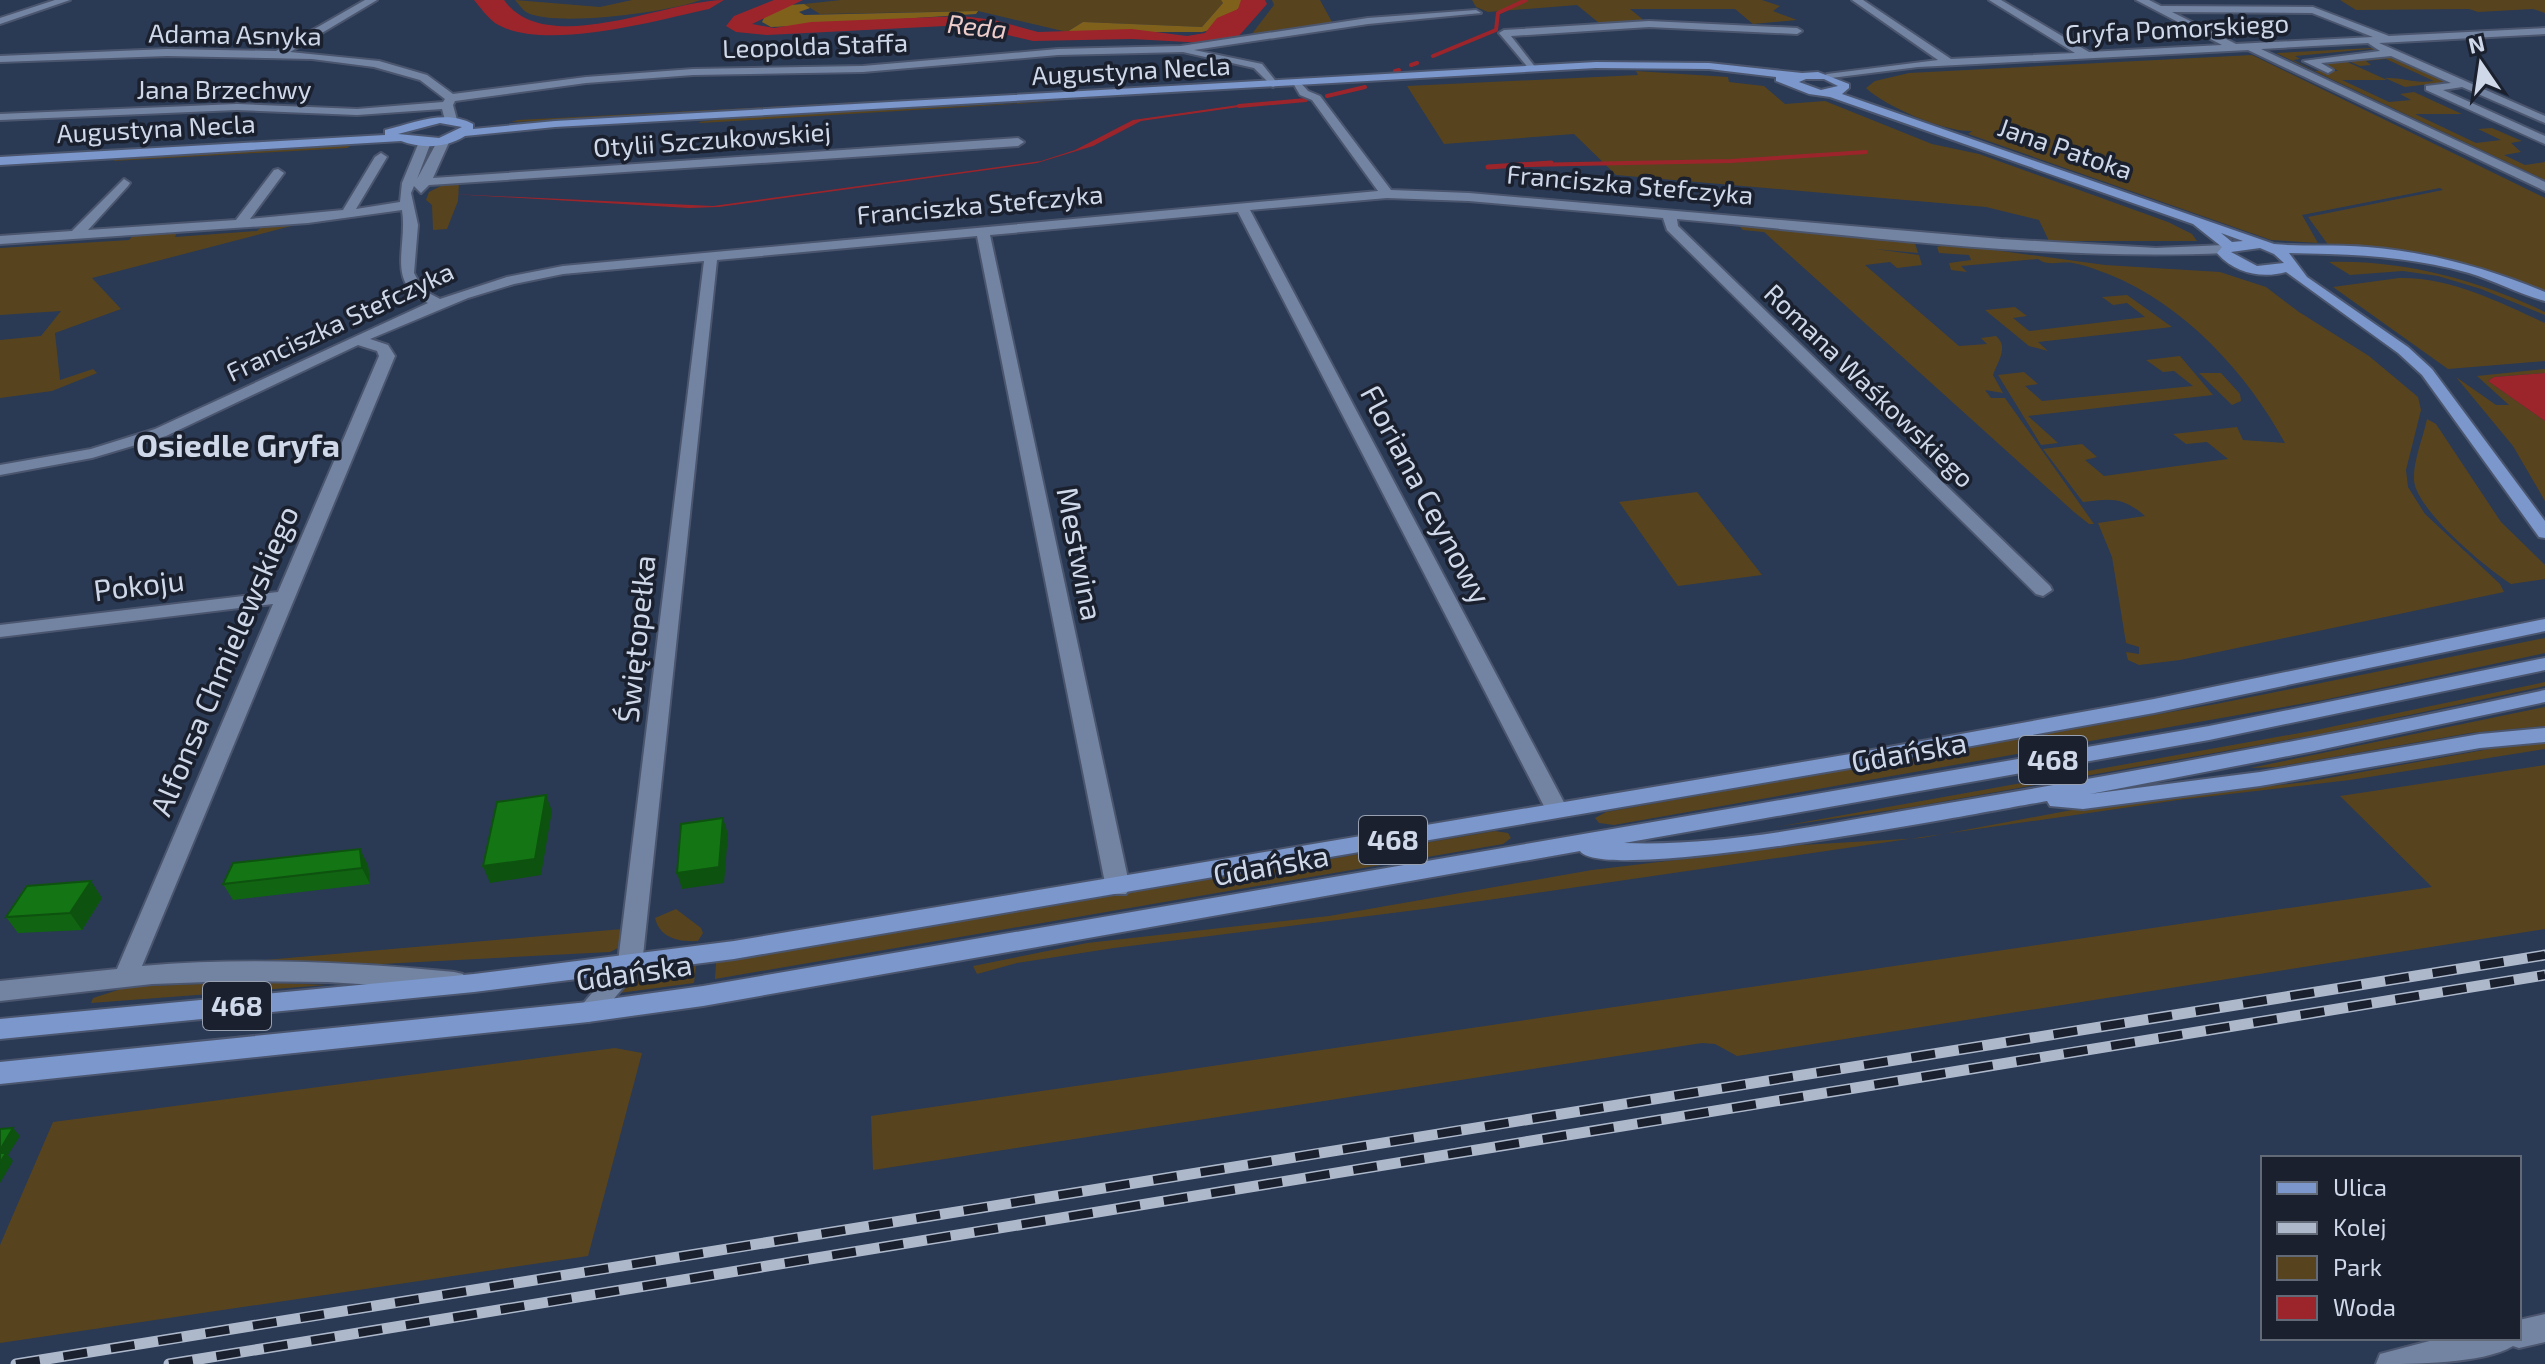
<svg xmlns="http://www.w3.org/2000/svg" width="2545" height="1364" viewBox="0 0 2545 1364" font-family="'Exo 2',sans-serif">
  <rect width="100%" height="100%" fill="#2a3954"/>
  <path fill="#57441f" d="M515,0L600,7L632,0H701C670,12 557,27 528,13C523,11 519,4 515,0Z
    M841,0H1221L1223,3L1202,27L1083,22L1067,32L978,11L820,14L804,4Z
    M1272,0H1320L1332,22L1248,39L1274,5Z
    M1472,0H1762L1780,6L1773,11L1797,20L1753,24L1735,9H1630L1646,22L1599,23L1577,5L1488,12L1476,7Z
    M2340,0H2545V13L2533,9L2478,12L2469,9L2356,10Z
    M2372,48L2380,52L2370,49L2295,56L2300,59L2293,60L2315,71H2338L2323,62L2343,60L2387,80H2342L2389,102L2411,100L2400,94L2414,92L2462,114H2415L2476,143L2501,140L2478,129L2492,128L2522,141L2511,143L2521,152L2504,155L2525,165L2545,162V180L2276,53Z
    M2252,55L2545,198V293L2459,263L2329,246L2308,217L2443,190L2440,188L2302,215L2318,243L2271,240L1968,134L1972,131C1943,132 1885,106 1866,88L1875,81L1909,73Z
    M2391,56L2445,80L2446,82L2405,87L2385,78C2403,77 2416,84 2434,81L2386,59L2366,61L2371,65L2360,66L2346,60Z
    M1636,71L1728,77L1729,82L1764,86L1785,104L1825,101L1932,144L1979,154L2168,222L2192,234L2197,241H2049L2039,220L1986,207L1616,175L1574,134L1444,144L1407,86L1638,75Z
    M1206,84L607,118L511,122L518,120Z
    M1064,101L701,123L698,122L740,117Z
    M356,143L347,148L114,161L116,158Z
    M459,183L458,201L447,229L433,230L432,205L426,200L429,192L443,185Z
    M295,225L92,278L121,309L55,333L60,380L93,369L97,373L52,391L0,398V340L41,336L61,311L0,315V248L129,240L134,234L178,231L175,237L257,231L262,226Z
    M1739,226L1915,243L1918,253L1875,249L1919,255L1922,265L1897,268L1890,262L1865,265L1959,346L1987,344L1981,338L1996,336C2009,347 1998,361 1993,375L2003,393L1985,390L1991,398H2005L2094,524H2089L2074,512L1764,232L1743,230Z
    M1950,244L2105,265L2220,272L2266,287L2299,312L2369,356L2418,397L2421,410L2406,470L2408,487L2425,514L2500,584L2504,592L2180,660L2139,665L2128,660L2126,652L2139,654V647L2126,643L2112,557L2098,523L2145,516C2123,497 2112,498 2083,502L2043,449L2082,444L2097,457L2085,460L2104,476L2228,459L2207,442L2186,444L2173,434L2237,427L2243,440L2285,443C2247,373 2184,304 2108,274C2097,270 2085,265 2073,263C2060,261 2049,267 2038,259L1961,266L1967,272L1951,270L1949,263L1971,260L1969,255L1939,253L1937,247Z
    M2329,262C2405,260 2477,280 2545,312V315L2481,289L2438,276L2403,271L2350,275Z
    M2399,278C2451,277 2499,302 2545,323V361L2448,369L2333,287Z
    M2127,295L2172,327L2038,342L2048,351L2029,346L1985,310L2015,307L2027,316L2013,318L2029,331L2145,317L2127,303L2113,305L2102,297Z
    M2180,356L2213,395L2028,416L2058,443L2041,445L1998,375L2024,372L2038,384L2025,386L2042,401L2193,386L2174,371L2163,372L2146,360Z
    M2545,369V373L2494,377L2488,381L2545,421V501L2513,446L2456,377L2496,405H2509L2477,376Z
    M2199,373H2221L2240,394L2241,401L2232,405Z
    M2427,419L2436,424L2501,522L2545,565V579L2511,584C2486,568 2416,510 2414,480C2413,461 2423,438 2427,419Z
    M1697,492L1762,575L1678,586L1619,502Z
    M2545,638V653L2323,700L1614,825L1599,823L1595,818L1606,812L2216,704Z
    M2545,682V686L2320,734L1912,807L1776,827L2316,730Z
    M2545,707V726L2470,733L2276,767L2250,768Z
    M2545,743V749L2350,780L2178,800L1432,908L1114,948L1017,963L977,974L973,966L1087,943L1329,916L1592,870L1801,845L1922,838L2093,806L2306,782L2517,744Z
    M2545,765V929L1737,1056L1715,1044L1702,1043L873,1170L871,1116L2432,887L2340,796Z
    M1495,831L1508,833L1511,838L1503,844L715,979L716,963Z
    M676,909L701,928L703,933L698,941C680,942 660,939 655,918Z
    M622,929L618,948L610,952L382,964L265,960Z
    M696,966L694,983L619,993L614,990L631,975Z
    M251,982L327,985L91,1003L93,998L127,987Z
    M615,1048L642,1053L588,1256L0,1343V1245L53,1122Z"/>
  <path fill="#80611c" d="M1221,0H1247L1218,28L1202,32H1067L1083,22L1202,27L1223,3Z
    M804,4L810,8L799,12L804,15L978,11L976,14L795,26L771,27L762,22L765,16L790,5Z"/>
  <path fill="#9c252c" d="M474,0H504C546,59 667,0 724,0L709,9C658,20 542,53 495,23C487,17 480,7 474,0Z
    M774,0H803L752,24L774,28L811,22L962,16L994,20L1038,32L1132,29L1187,36L1205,33L1217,18L1238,9L1241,0H1265L1267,4L1238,37L1205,43L1132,39L1033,41L965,25L767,35L736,32L726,26L734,16Z
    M1245,104L1253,105L1141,121L1093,146L1037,163L719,207L689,208L451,194L713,206L1041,161L1075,150L1133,120Z
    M2545,373V421L2488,381L2494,377Z"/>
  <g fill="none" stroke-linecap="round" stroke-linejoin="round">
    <path stroke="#9c252c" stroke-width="4" d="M1433,56L1496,30L1498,13L1526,0
      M1411,65L1417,63
      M1395,71L1399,70
      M1327,96L1365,87
      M1239,106L1306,100
      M1519,165L1731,161L1866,152"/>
    <path stroke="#9c252c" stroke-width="5" d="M1488,167L1551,163"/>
    <g stroke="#4b566e" stroke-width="4">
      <path id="minor" d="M55,0H70L0,24V18Z
        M365,0H377L290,52L379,61L427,75L453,94L586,77L693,69L863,66L1058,49L1181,46L1368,18L1476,10L1481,13L1368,24L1194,50L1262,64L1278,84L1273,87L1254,68L1183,52L1058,55L863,72L693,75L586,83L455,101L453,105L457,120L451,123L445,120L442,109L357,115L237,110L0,120V114L237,104L357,109L443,102L445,99L420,80L374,67L312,59L167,56L0,62V56L167,49L276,51Z
        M1852,0H1863L1951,59L2075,53L1989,0H2001L2089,52L2222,45L2136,0H2149L2161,6L2313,7L2389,36L2545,28V34L2379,43L2545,116V123L2462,87L2443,90L2545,136V144L2426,90V86L2451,83L2391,56L2321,63L2333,70L2328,73L2303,61L2380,51L2368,43L2261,49L2545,182V191L2248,50L1918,67L1823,79L1822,77L1827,74L1938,60ZM2172,12L2312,13L2373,37L2236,44Z
        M1649,21L1797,28L1802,31L1797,34L1649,27L1511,36L1536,68L1531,71L1499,33L1504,30Z
        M1298,80L1308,91L1320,96L1391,190L1469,193L2001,239L2156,248L2225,245L2232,249L2225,253C2043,261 1858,235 1677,219L1678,226L2050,586L2052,590L2043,596L2036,594L1667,230L1663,218L1469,201L1387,198L1250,210L1568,810L1565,815H1549L1546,810L1238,212L990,235L1130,888L1126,894H1110L1106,888L977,236L717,260L642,965L597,1019L588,1022L579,1019L576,1012L618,962L704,261L563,274L514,284L468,298L370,339L388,345L395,356L142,966C246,957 351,962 454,972L463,974L466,981L463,988L454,990L328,982L234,981L152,984L0,1001V981L117,969L273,604L0,637V625L278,592L379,356L377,351L358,345L166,436L92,458L0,475V465L91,449L155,429L428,303C385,283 408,247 402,210L308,223L0,244V236L72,231L124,179L130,183L128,186L88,230L236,220L274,170L278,169L284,173L250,219L343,210L375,157L381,153L387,157L356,209L400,202L402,183L419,142L425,138L431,142L417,179L438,140L444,136L450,140L433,178L1018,138L1024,142L1018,146L429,185L421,193L414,186L411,193L418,225L414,273L423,290L440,299L507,277L563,266L1378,191L1312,100L1300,95L1293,83Z
        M2545,1314V1342L2519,1348L2513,1346C2483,1364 2413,1364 2376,1364L2380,1354L2441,1338H2519V1320Z"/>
    </g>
    <g stroke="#4b566e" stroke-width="4">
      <path id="major" d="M1596,62L1709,63L1802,73L1818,72L1849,84V88L1842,94L2274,244C2305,247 2336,244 2367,247C2428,252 2488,268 2545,292V301C2519,294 2495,281 2469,273C2409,256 2350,254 2289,253L2307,277L2408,347L2432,369L2545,521V538L2539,537L2422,375L2398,353L2286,272C2262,279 2234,273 2217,253L2222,247L2193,224L1830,97L1809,94L1776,81V77L1709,69L1596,68L555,127L465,136C446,148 422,149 401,141L0,165V157L385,135V130C415,123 444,109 473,124V129L555,121ZM1806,79H1824L1838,86L1821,90L1799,82ZM440,123L462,127L439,138L398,134ZM2221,233L2243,241L2232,242ZM2260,248L2274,254L2284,263L2257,266L2231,252Z
        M2545,619V631L2154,713L1850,768L734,959L474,992L0,1039V1019L474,974L734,941L1850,754L2154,699Z
        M2545,658V670L2209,740L1624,843C1730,847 1838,821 1943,804C2144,770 2345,733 2545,690V702L2314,751L2090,794L2260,772L2480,734L2545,728V742L2480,748L2260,786L2083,809L2050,806L2047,801C1990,811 1603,886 1580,851L703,1006L588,1022L0,1084V1062L588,1002L703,986L2209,726Z"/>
    </g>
    <use href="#minor" fill="#7384a3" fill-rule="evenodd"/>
    <use href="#major" fill="#7b97cc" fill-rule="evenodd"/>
    <g stroke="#adb8cb" stroke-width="9">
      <path id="rail-far1" d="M2540,956L2545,955"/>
    </g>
    <g stroke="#adb8cb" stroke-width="11">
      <path id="rail" d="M16,1364L2545,955
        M169,1364L2545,975"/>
    </g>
    <use href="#rail-far1" stroke="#1a202d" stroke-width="6" stroke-dasharray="19" stroke-linecap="butt"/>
    <use href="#rail" stroke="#1a202d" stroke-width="8" stroke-dasharray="24" stroke-linecap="butt"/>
  </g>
  <path fill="#116512" d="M368,865L370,884L233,900L223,884Z
    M102,898L82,930L18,933L6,917Z"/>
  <path fill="#0e520f" d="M546,795L552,811L541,875L490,883L483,866Z
    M723,818L728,834L724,883L682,889L677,873Z
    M360,849L368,865L370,884L362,868Z
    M91,881L102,898L82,930L70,913Z
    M13,1128L20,1136L8,1155L13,1161L0,1183V1150Z"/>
  <path fill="#147515" stroke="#0e520f" stroke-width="2" d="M546,795L535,859L483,866L497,802Z
    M723,818L719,867L677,873L681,824Z
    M360,849L362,868L223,884L233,863Z
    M91,881L70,913L6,917L27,886Z
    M13,1128L0,1150V1129Z
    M0,1153H6L0,1163Z"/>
  <g text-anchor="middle" stroke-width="7" stroke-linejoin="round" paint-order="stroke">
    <g font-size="26" font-style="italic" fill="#edccca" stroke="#1a202d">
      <text transform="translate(977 27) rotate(6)" y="9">Reda</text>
    </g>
    <g font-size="26" fill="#ced8e9" stroke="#1a202d">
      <text transform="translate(2177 29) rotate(-3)" y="9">Gryfa Pomorskiego</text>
      <text transform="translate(235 35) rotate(1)" y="9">Adama Asnyka</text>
      <text transform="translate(815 46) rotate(-2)" y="9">Leopolda Staffa</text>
      <text transform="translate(1131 71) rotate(-3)" y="9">Augustyna Necla</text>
      <text x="224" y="99">Jana Brzechwy</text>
      <text transform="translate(156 129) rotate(-3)" y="9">Augustyna Necla</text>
      <text transform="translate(712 140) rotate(-4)" y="9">Otylii Szczukowskiej</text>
      <text transform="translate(2065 149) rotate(19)" y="9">Jana Patoka</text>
      <text transform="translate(1630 185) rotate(5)" y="9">Franciszka Stefczyka</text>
      <text transform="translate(980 205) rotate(-5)" y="9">Franciszka Stefczyka</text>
      <text transform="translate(340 322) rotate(-25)" y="9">Franciszka Stefczyka</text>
      <text transform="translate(1869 386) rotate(44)" y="9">Romana Waśkowskiego</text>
    </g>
    <g fill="#1a202d" stroke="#98a1b1" stroke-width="2">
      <rect x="2019" y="736" width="68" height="48" rx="6"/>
      <rect x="1359" y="816" width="68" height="48" rx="6"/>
      <rect x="203" y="982" width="68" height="48" rx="6"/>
    </g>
    <g font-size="28" font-weight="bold" fill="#ced8e9">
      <text x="2053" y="770">468</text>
      <text x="1393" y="850">468</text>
      <text x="237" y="1016">468</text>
    </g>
    <g font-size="30" fill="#ced8e9" stroke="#1a202d">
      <text transform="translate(1425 495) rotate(62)" y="10">Floriana Ceynowy</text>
      <text transform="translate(1079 554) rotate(79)" y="10">Mestwina</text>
      <text transform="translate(139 586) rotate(-7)" y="10">Pokoju</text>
      <text transform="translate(637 639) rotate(-84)" y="10">Świętopełka</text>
      <text transform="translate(225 661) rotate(-67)" y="10">Alfonsa Chmielewskiego</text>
      <text transform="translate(1909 753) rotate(-10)" y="10">Gdańska</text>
      <text transform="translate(1271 866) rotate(-10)" y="10">Gdańska</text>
      <text transform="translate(634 973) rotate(-8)" y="10">Gdańska</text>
    </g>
    <g font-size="32" font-weight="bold" fill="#ced8e9" stroke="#1a202d">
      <text x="238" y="457">Osiedle Gryfa</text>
    </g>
  </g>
  <rect x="2261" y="1156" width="260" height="184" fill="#1a202d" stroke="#626a78" stroke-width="2"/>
  <rect x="2277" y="1182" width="40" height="12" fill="#7b97cc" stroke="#626a78" stroke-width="2"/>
  <text x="2333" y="1196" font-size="24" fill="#ced8e9">Ulica</text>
  <rect x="2277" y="1222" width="40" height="12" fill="#adb8cb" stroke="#626a78" stroke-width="2"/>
  <text x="2333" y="1236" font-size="24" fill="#ced8e9">Kolej</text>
  <rect x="2277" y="1256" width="40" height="24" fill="#57441f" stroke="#626a78" stroke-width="2"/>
  <text x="2333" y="1276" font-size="24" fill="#ced8e9">Park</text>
  <rect x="2277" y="1296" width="40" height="24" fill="#9c252c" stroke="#626a78" stroke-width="2"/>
  <text x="2333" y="1316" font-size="24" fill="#ced8e9">Woda</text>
  <g transform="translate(2481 64) rotate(347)" stroke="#1a202d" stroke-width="6" paint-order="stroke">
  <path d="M0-6L14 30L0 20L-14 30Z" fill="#ced8e9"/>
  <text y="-12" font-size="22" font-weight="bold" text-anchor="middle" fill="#ced8e9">N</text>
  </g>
</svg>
